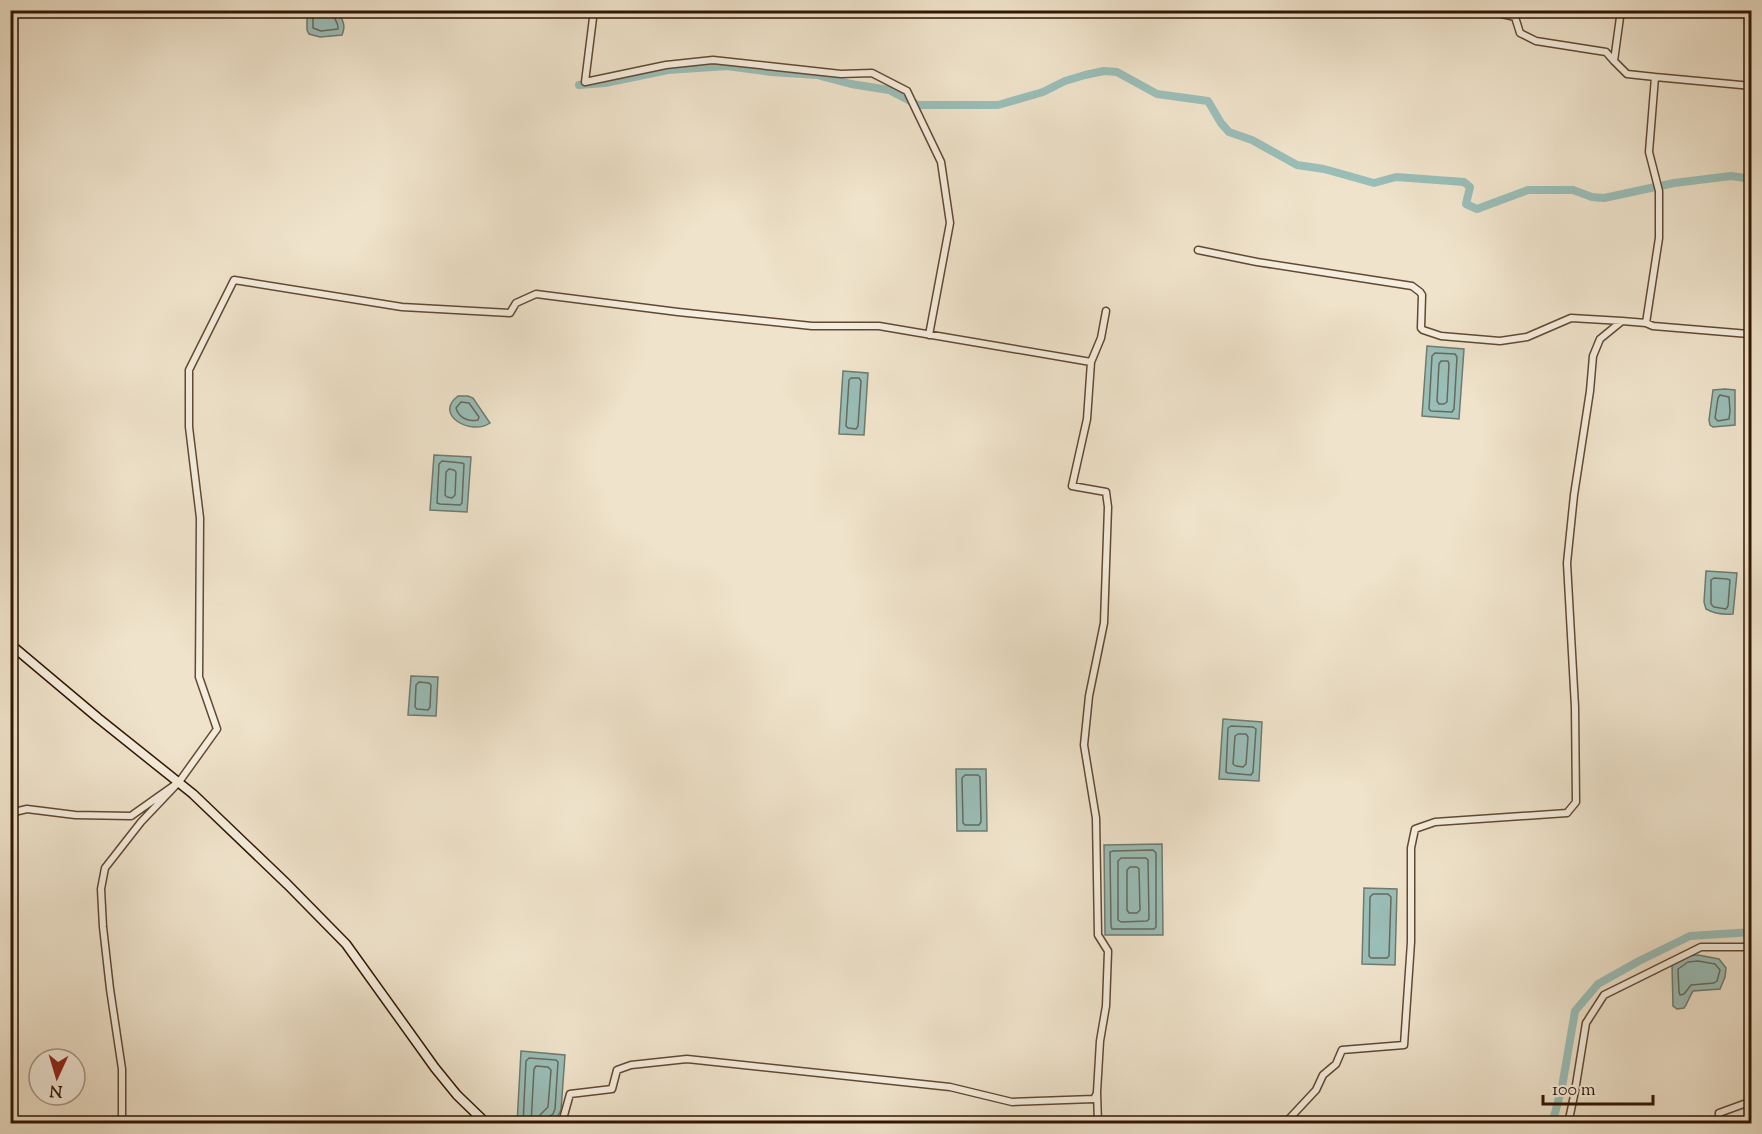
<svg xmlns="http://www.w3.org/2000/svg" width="1762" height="1134" viewBox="0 0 1762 1134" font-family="'Sorts Mill Goudy',serif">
  <rect width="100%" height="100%" fill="#efe3cb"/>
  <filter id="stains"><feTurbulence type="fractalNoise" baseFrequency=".00333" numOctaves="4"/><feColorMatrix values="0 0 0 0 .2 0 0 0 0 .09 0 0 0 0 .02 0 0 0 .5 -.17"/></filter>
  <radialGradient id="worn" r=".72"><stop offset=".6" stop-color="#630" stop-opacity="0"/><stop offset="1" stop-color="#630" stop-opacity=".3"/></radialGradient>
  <path fill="#9abeb8" stroke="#707b6e" stroke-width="1.5" d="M307,11H340L339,13C343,21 346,26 342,35L320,37L309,34L307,30Z
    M1427,346L1464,349L1459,419L1422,416Z
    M843,371L868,373L864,435L839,434Z
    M1725,389L1735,390V425L1713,427L1710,425L1709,420L1713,390Z
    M458,396H468L473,398L490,423C471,436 433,415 458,396Z
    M434,455L471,457L467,512L430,510Z
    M1706,571L1737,573L1733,614C1723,615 1715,614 1706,609L1704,602Z
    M411,676L438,677L436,716L408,715Z
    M1223,719L1262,722L1259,781L1219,779Z
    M956,769H986L987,831H957Z
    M1162,844L1163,935H1105L1104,845Z
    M1364,888L1397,889L1395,965L1362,964Z
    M1698,955L1719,959L1726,968L1725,977L1720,989L1693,991C1689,997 1688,1003 1684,1008L1677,1009L1673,1006L1672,964L1686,956Z
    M521,1051L565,1055L561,1110C554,1128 534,1123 517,1124Z"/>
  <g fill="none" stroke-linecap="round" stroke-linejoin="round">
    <path stroke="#666a5c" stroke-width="1.5" d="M313,10V28L321,31L338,29C339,22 332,18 333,10
      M1435,353L1455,354L1457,357L1454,409L1452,412L1431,411L1429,409L1432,356Z
      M1441,361H1448L1449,364L1447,402L1444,404H1439L1437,401L1439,364Z
      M851,378H859L861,381L858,426L856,429L848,428L846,426L849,380Z
      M1720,395L1729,397L1730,411L1729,419L1718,421L1715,418L1718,398Z
      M461,402L469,403L479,417L478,420C468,422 459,418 456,408Z
      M442,461L462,463L464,464L462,503L460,505L440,504L437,503L439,464Z
      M449,469L454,470L456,472L455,495L452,498L447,497L445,495L446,472Z
      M1714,578L1727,579L1730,580L1728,606L1726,609L1714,607L1711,604V580Z
      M419,682L429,683L431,685L430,707L428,710L417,709L415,707L416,685Z
      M1231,726L1253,727L1256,729L1253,772L1251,775L1228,773L1226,772L1228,728Z
      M1238,734H1246L1248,737L1246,764L1243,767L1236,766L1233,764L1235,736Z
      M965,775H978L980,777L981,822L979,825H965L963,823L962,778Z
      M1153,850L1156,853V927L1154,929H1112L1111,926L1110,852L1113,851Z
      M1121,858H1146L1148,860L1149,919L1147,921L1121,922L1118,920V861Z
      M1130,867H1137L1139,869L1140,910L1137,913H1129L1127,910V870Z
      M1373,894H1388L1391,897L1389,956L1387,958H1371L1369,956L1370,897Z
      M1698,961L1715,964L1720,970L1717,981L1714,983L1691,985L1684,994L1680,995L1679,992L1678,969L1688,962Z
      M523,1124L526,1061L529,1058L556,1060L558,1062L555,1109L553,1114L547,1118L546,1124
      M531,1124L534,1069L536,1066L548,1067L551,1070L548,1107L540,1115L539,1124"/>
    <path stroke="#9abeb8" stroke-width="8" d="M579,85L605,83L668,70L727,66L771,72L817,75L851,84L889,90L918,105H998L1043,92L1065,81L1085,75L1104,71L1117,72L1157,94L1208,101L1221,123L1229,132L1252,140L1297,165L1324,169L1374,183L1396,177L1464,182L1470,187L1466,204L1477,209L1528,190H1573L1592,197L1604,198L1674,183L1731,176L1752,179
      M1552,1124L1562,1087L1575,1011L1598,984L1639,961L1690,936L1752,932"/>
    <g stroke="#614933" stroke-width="9">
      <path id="minor" d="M594,10L585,82L666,65L713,60L841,74L872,73L907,91L941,162L950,223L929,335
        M1485,10L1515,17L1520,33L1536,41L1606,52L1614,61
        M1621,10L1614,61L1627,74L1655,77
        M1198,250L1257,262L1412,286L1420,292L1422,295L1421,328L1423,330L1441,336L1500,341L1527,337L1571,318L1622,321
        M1646,323L1653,326L1749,334
        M1091,362L1101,338L1106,311
        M179,782L217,729L199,677L200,518L189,427V370L234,280L402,307L510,313L516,303L536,294L678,312L812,326H879L1091,362L1087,419L1072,486L1106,492L1108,507L1104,623L1089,696L1084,745L1096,818L1098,935L1108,951L1106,1006L1100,1041L1097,1092L1098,1124
        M10,813L27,809L75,815L131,816L179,782L141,822L105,868L101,889L103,927L110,989L122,1069V1124
        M553,1124L563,1119L570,1094L612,1089L617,1070L631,1065L687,1059L950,1087L1012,1102L1094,1099L1097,1093
        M1242,1124L1243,1122L1288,1120L1316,1090L1323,1075L1336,1064L1342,1050L1404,1045L1411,942V848L1415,829L1435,822L1567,813L1576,802L1575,707L1567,563L1574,495L1590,391L1593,356L1600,339L1622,321L1646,323L1659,238V191L1649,152L1655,77L1752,86
        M1568,1124L1575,1091L1586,1023L1604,995L1701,947H1752
        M1719,1124V1113L1752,1101"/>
    </g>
    <g stroke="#321600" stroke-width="11">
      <path id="secondary" d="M10,644L98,718L193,794L287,884L346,944L435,1068L457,1095L487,1124"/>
    </g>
    <use href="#minor" stroke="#f5eddd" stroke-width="6"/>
    <use href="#secondary" stroke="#f5eddd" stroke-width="8"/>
  </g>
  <rect width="1762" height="1134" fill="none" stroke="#efe3cb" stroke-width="36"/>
  <rect x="12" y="12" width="1738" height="1110" fill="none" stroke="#321600" stroke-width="3"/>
  <rect x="18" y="18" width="1726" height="1098" fill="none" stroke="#321600" stroke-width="1.5"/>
  <g transform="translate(57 1077) rotate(184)"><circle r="28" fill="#f5eddd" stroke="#a79785" stroke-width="1.5"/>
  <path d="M0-4.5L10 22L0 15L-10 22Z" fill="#8f2418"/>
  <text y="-9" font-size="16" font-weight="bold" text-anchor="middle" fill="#321600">N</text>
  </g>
  <path d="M1543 1095v9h110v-9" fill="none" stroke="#321600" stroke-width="3"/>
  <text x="1552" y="1095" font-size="18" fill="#321600" stroke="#f5eddd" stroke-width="4.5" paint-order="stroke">100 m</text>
  <rect width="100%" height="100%" filter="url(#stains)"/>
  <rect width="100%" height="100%" fill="url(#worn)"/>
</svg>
